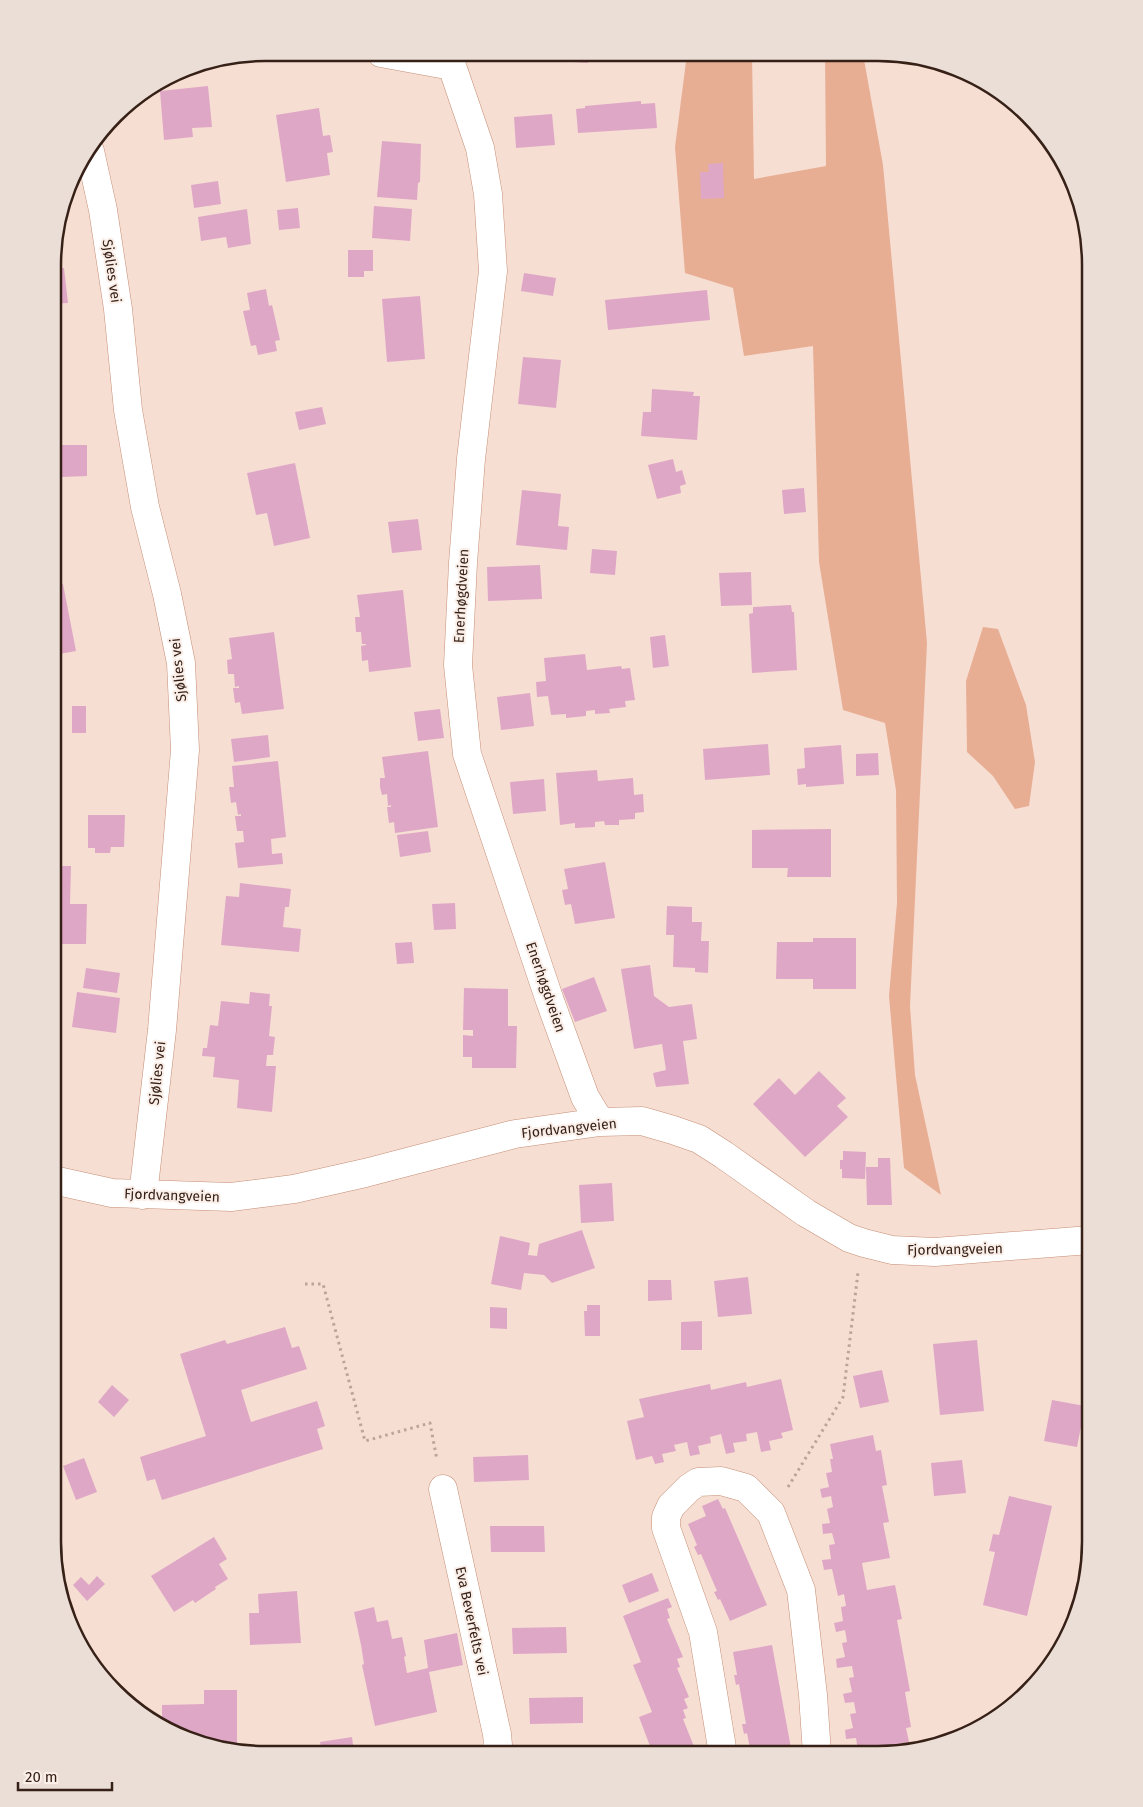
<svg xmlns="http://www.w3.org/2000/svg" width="1143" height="1807" viewBox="0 0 1143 1807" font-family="'Fira Sans',sans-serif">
  <rect width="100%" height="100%" fill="#f6ded3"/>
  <path fill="#e8ae94" d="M687,54H752L754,179L826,166L825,54H863L883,165L927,643L910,1006L915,1075L941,1195L904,1168L889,996L897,903L896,790L885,723L843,710L819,562L813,346L744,356L733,288L685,273L675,147Z
    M983,627L998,629L1026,705L1035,762L1029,806L1015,809L993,776L967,752L966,681Z"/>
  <path fill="#dfa7c6" d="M489,53H504L503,61L489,60Z
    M558,53H589L588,63L557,61Z
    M208,86L212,127L192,128L193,137L164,140L160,91Z
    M641,101V104L655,103L657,128L578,133L576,109L585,108V106Z
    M319,108L323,136L330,135L333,152L327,153L330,175L286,182L276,115Z
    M552,114L555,145L516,148L514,117Z
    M382,141L421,144L420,182L418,183L417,200L377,197Z
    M723,163L724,198L701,199L700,172H709L708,164Z
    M218,181L221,204L194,208L191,185Z
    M374,206L412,209L410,241L372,238Z
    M298,208L300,228L279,230L277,210Z
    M247,209L251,244L228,248L226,237L201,241L198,217Z
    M348,250H373V271H364V277H348Z
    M64,268L68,303L54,304V269Z
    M524,273L556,278L553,296L521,291Z
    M266,289L269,306L272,305L280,340L275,341L277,351L258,355L256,345L251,346L243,311L250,310L247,293Z
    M707,290L710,320L608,330L605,300Z
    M420,296L425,359L387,362L382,299Z
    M523,357L561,360L556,408L518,404Z
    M54,377H60L56,451H54Z
    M652,389L694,392L693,396H700L697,440L641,436L643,412H651Z
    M322,407L326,424L299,430L295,412Z
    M61,445H87V476L62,477Z
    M673,459L676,472L682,470L686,484L680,486L681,493L657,499L648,465Z
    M295,463L310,538L274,546L267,513L256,515L247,473Z
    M804,488L806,512L784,514L782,490Z
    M522,490L561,494L558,526L569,527L567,550L516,545Z
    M418,519L422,550L392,553L388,522Z
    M592,549L617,551L615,575L590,573Z
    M540,565L542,599L488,601L487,567Z
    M751,572L752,605L721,606L719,573Z
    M63,584L76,651L54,655V585Z
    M403,590L411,667L369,672L368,660L362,661L361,646L366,645V644H362L361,632H356L355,617H360L357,595Z
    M791,605L792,612H794L797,670L752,673L749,614L753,613V607Z
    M274,632L284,709L242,714L240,702L235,703L233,688H239V686L235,687L234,674H228L227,660L232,659L229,638Z
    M665,635L669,666L653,668L650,637Z
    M585,654L587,670L621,666L622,669L630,668L635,700L625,701L626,707L609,709L610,713L595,714V710L586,711V716L566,718V714L551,715L548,696L537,697L536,682L546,681L544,658Z
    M530,693L534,726L501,730L497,697Z
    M72,706H86V733H72Z
    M440,709L444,738L418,741L414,712Z
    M268,735L270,757L234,762L231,739Z
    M768,744L770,775L705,780L703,749Z
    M841,745L844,784L806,787V784L798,785L797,769L805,768L804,748Z
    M428,751L438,827L395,833L394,822L389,823L387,807H391V805L388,806L387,794L382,795L380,787V778H385L382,757Z
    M878,753L879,775L856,776V754Z
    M278,761L286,837L271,839L272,854L282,853L283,864L238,868L235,843L244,842L243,831H237L235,816H241V814L238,815L236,802L231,803L229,787H234L232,766Z
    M597,770L598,781L633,778L634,795L643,794L644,812L635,813V819L619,820V825H605L604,821L595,822V827L575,828V823L560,825L556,773Z
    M544,779L546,811L513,814L510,782Z
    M88,815H125L124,847H111L110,853H95V848H88Z
    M831,829V877H787L788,868H752V830Z
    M428,831L431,852L400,857L397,835Z
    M605,862L615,918L575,924L571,904L565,905L562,890L568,889L564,869Z
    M53,866H71L70,904H87L86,944H53Z
    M240,883L291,889L289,907H285L283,927L301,929L299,952L221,945L226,896L239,897Z
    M455,903L456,929L434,930L432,904Z
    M667,906L692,907V922H702L701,941H709L708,973L695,972V968L673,967L674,935H666Z
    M813,938H856V989H813V979H776L777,942H813Z
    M412,942L414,963L397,964L395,943Z
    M650,965L654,996L669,1007L692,1004L697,1039L683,1041L689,1084L656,1087L653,1073L666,1070L662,1044L634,1049L621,969Z
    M86,968L120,973L117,993L83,988Z
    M594,977L607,1011L575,1022L562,989Z
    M464,988L508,989V1026H517L516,1068H472V1057H463V1035L473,1036V1030H463Z
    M77,992L120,998L116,1033L72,1027Z
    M250,992L270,994L269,1006H272L269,1036L275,1037L273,1055H267L266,1066H276L272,1112L237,1108L239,1080L213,1077L215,1057L202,1056L203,1048H207L210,1025L218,1026L221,1001L249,1004Z
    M819,1071L846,1098L837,1106L848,1117L805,1157L753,1104L779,1078L795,1095Z
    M843,1151L866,1152L865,1179L842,1178V1169H840V1160H843Z
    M878,1158H890L892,1205H867L866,1167H878Z
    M612,1183L614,1221L581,1223L579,1185Z
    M582,1230L595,1268L552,1283L544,1275L524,1273L521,1290L491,1284L500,1236L530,1243L528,1255L537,1256L539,1244Z
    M748,1277L752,1314L718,1317L714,1281Z
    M648,1280H671L672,1300L648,1301Z
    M587,1305H600V1336H585L584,1311H587Z
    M490,1307L507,1308V1329L490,1328Z
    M702,1321V1350H681V1322Z
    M285,1327L292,1348L299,1346L307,1369L241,1390L251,1422L317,1401L325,1426L317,1429L323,1449L162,1500L155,1479L147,1481L140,1457L206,1436L180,1354L225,1340L227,1344Z
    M977,1340L984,1411L940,1415L933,1344Z
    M882,1370L889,1402L860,1408L853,1376Z
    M781,1379L793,1430L781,1433L783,1438L769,1441L771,1450L761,1452L757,1432L746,1434L747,1441L733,1443L735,1452L726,1454L721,1434L710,1437L711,1443L698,1446L700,1454L690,1456L687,1442L674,1445L676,1451L662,1454L664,1462L655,1464L652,1456L636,1460L627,1421L644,1417L639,1399L710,1384L711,1390L746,1382L747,1387Z
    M112,1385L129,1400L114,1417L98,1402Z
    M1052,1400L1085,1406L1077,1447L1044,1441Z
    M873,1435L876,1451L881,1450L887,1485L882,1486L889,1522L883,1523L890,1558L862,1563L867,1590L895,1585L902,1619L897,1620L910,1691L905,1692L911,1727L906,1728L909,1742L858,1751L856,1738L846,1739L845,1730L853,1728L850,1714L856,1713L854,1702L845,1703L843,1694L852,1692L849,1678L854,1677L852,1666L837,1668L836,1659L845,1657L842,1643L847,1642L845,1630L836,1632L834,1623L843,1621L841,1607L846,1606L844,1594L838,1596L832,1569L824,1570L822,1560L831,1559L829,1545L835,1544L832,1533L823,1534L822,1524L830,1523L827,1509L833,1507L831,1496L822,1498L820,1489L829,1487L826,1473L832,1472L830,1459H833L830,1444Z
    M528,1455L529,1480L474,1482L473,1457Z
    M84,1458L97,1492L76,1500L63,1466Z
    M962,1460L966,1493L934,1496L931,1463Z
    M1009,1496L1052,1506L1027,1616L983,1605L995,1552L989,1551L993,1534L999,1535Z
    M718,1499L723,1509L725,1508L767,1605L730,1621L720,1599L718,1600L714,1592L717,1591L701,1554L698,1555L694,1547L697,1545L688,1524L706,1516L702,1506Z
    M490,1526H544L545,1552H491Z
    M214,1537L227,1559L219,1564L228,1579L215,1587L216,1589L195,1603L193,1600L174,1612L151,1576Z
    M652,1573L659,1591L629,1603L622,1585Z
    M97,1576L105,1584L87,1601L73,1585L81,1577L89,1585Z
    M297,1591L301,1643L250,1645L249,1613H259L258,1594Z
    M668,1598L672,1607L667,1609L670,1618L667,1619L683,1657L677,1659L680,1667L677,1668L689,1697L684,1699L688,1708L683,1710L686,1718L683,1719L695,1749L682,1754H653L639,1717L652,1712L633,1665L641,1662L623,1616Z
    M374,1607L377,1622L388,1620L392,1639L402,1637L406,1656L404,1657L407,1673L428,1668L424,1640L457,1633L463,1665L429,1672L437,1712L375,1726L362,1665L364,1664L361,1645L354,1612Z
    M566,1627L567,1653L513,1654L512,1628Z
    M772,1645L791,1748L767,1753V1754H751L747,1733L744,1734L742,1724H746L739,1684L736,1685L734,1675H737L733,1652Z
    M204,1690H237V1748H222L184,1738L162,1726V1705L204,1704Z
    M583,1697V1723L530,1724L529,1698Z
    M352,1737L354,1753H322L320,1742Z"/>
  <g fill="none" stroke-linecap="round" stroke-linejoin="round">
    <g stroke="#c68e75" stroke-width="29">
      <path id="minor" d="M381,53L452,66
        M449,53L452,66L480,148L488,194L493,271L471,459L463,563L458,665L467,754L550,1001L585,1097L600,1122
        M90,151L103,210L118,309L128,410L145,507L167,594L181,663L185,750L162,1030L143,1195
        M53,1180L112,1193L231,1197L294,1189L365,1173L515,1134L600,1122L642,1121L673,1130L699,1139L724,1155L806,1213L849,1238L864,1243L892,1250L935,1252L1090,1240
        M443,1489L497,1734L498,1745L495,1753
        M723,1754L703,1632L666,1528V1517L671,1506L689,1488L698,1482L721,1481L746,1488L771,1513L801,1590L813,1695L817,1754"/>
    </g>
    <path stroke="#bba499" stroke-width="3" stroke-dasharray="2.5 4" stroke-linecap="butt" d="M305,1284H323L365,1441L430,1423L437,1460
      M788,1487L843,1397L858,1272"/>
    <use href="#minor" stroke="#fff" stroke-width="28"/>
  </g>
  <g text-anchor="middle" stroke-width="4" stroke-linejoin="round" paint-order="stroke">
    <g font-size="14" fill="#372117" stroke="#faeee8">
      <text transform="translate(112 271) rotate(82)" y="5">Sjølies vei</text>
      <text transform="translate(461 596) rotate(-87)" y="5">Enerhøgdveien</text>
      <text transform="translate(178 670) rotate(-96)" y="5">Sjølies vei</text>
      <text transform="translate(546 987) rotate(71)" y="5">Enerhøgdveien</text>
      <text transform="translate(157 1073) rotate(-84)" y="5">Sjølies vei</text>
      <text transform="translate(569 1128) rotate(-6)" y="5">Fjordvangveien</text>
      <text transform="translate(172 1195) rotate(2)" y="5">Fjordvangveien</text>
      <text transform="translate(955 1249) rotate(-1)" y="5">Fjordvangveien</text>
      <text transform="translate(472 1621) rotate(78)" y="5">Eva Beverfelts vei</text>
    </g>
  </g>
  <path d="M0 0H1143V1807H0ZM265 61H878A204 204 0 0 1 1082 265V1542A204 204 0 0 1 878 1746H265A204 204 0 0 1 61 1542V265A204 204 0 0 1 265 61Z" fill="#eaded7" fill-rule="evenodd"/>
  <path fill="none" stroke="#372117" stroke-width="2.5" d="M265 61H878A204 204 0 0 1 1082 265V1542A204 204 0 0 1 878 1746H265A204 204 0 0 1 61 1542V265A204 204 0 0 1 265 61Z"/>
  <path d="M18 1782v8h94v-8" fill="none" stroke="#372117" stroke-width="2.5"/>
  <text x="25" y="1782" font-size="15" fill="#372117" stroke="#faeee8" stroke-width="4" paint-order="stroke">20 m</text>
</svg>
